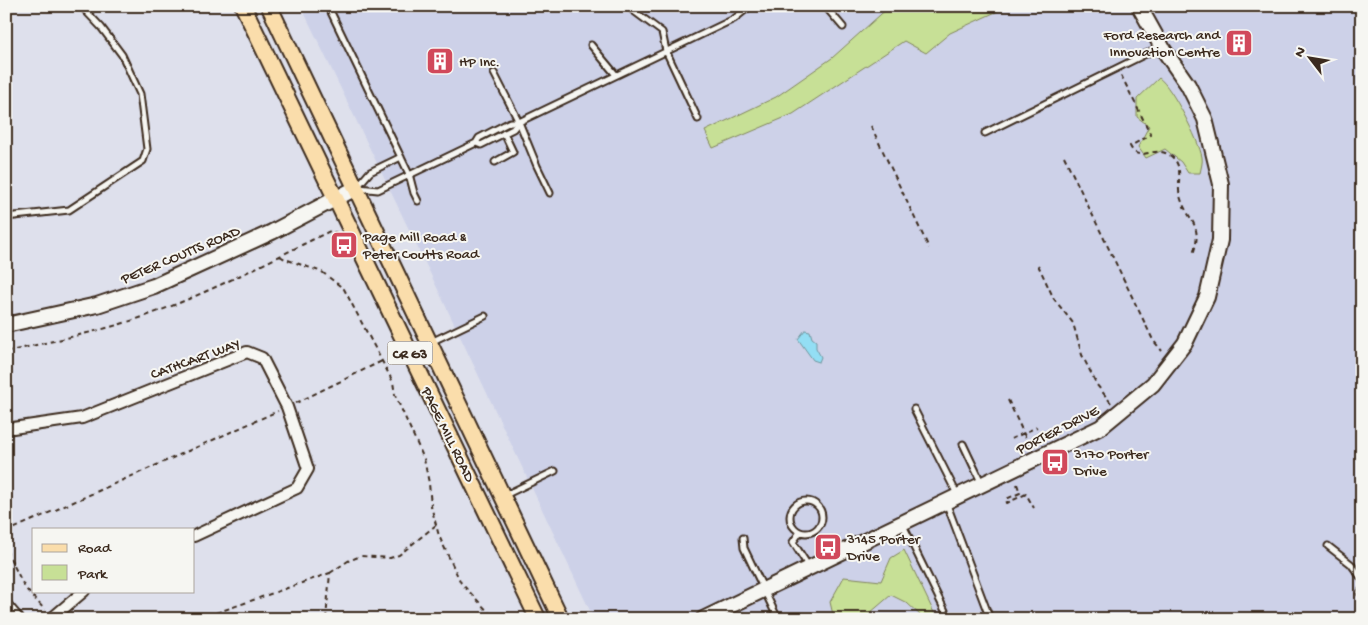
<svg xmlns="http://www.w3.org/2000/svg" width="1368" height="625" viewBox="0 0 1368 625" font-family="'Gochi Hand',sans-serif">
  <rect width="100%" height="100%" fill="#dee0ec"/>
  <filter id="ink" filterUnits="userSpaceOnUse"><feTurbulence type="fractalNoise" baseFrequency=".02" numOctaves="2"/><feDisplacementMap in="SourceGraphic" scale="10" xChannelSelector="R" yChannelSelector="G"/><feConvolveMatrix kernelMatrix="1 2 1 2 8 2 1 2 1" color-interpolation-filters="sRGB"/></filter>
  <g filter="url(#ink)">
    <path fill="#cdd1e8" d="M301,6H1362V619H594L431,275Z"/>
    <path fill="#c7e096" stroke="#81855a" d="M890,6H992L998,11L950,33L926,53L904,41L793,114L713,148L705,131L776,97L832,58Z
      M1159,78C1172,87 1199,141 1202,157C1203,162 1201,168 1200,173H1188L1181,162L1165,149L1146,158L1138,147L1149,126L1137,117V99Z
      M904,550L937,619H913L920,615L907,603L891,595L863,619H834L830,602L844,577L881,581L891,558Z"/>
    <path fill="#93def4" stroke="#70969e" d="M805,330L810,331L812,338L816,341V348L821,357L819,362L813,360L798,339Z"/>
    <g fill="none" stroke-linecap="round" stroke-linejoin="round">
      <g stroke="#3b2a1e" stroke-width="9">
        <path id="lane" d="M328,6L409,174L414,193L418,201
          M627,6L662,32L666,51L698,119
          M825,6L843,27
          M591,45L616,75
          M494,73L519,122L537,166L550,193
          M985,133L1160,47
          M476,143L481,145L513,129L519,122
          M495,162L513,152L504,133
          M357,187L370,172L401,157
          M359,188L378,190L476,143L479,138L510,122H519L734,19L750,6
          M6,217L69,210L143,161L147,149L140,94L122,55L101,27L81,6
          M431,342L485,316
          M914,409L958,496
          M963,444L982,484
          M503,496L555,471
          M790 517a16 16 0 1 1 32 0a16 16 0 1 1-32 0Z
          M946,502L990,619
          M903,525L949,619
          M800,532L793,542L809,567
          M743,538L744,548L778,619
          M1328,546L1351,564L1362,579
          M1360,593L1362,590"/>
      </g>
      <g stroke="#3b2a1e" stroke-width="14">
        <path id="street" d="M6,429L82,418L247,352L262,358L287,407L308,469L297,488L194,536
          M6,605L18,619
          M51,619L84,591"/>
      </g>
      <g stroke="#3b2a1e" stroke-width="18">
        <path id="secondary" d="M6,325L97,305L154,286L272,232L356,188
          M703,619L1101,427L1153,384L1185,343L1207,297L1220,240L1221,184L1205,119L1188,85L1163,49L1139,6"/>
      </g>
      <g stroke="#3b2a1e" stroke-width="19">
        <path id="primary" d="M243,6L538,619
          M269,6L561,619"/>
      </g>
      <path stroke="#3b2a1e" stroke-width="2" stroke-dasharray="5 4" stroke-linecap="butt" d="M1121,75L1151,135L1130,146C1139,165 1153,143 1171,156C1185,167 1176,183 1180,196C1187,221 1204,223 1193,254
        M871,126L929,248
        M1064,156L1153,340L1162,351
        M280,256L285,259L322,272L344,289L393,382L395,395L424,459L429,483L431,506L439,536L461,583L495,619
        M1038,265L1054,299L1073,323L1082,355L1097,385L1111,403
        M6,351L15,350C60,339 108,330 151,314C213,291 271,260 330,231L337,233
        M1008,400L1030,447
        M296,403L382,361
        M1011,439L1037,427
        M1017,484L1020,493L1006,499L1007,503L1026,494L1034,508
        M6,532L278,411
        M6,550L25,588L45,610
        M330,573L348,561L361,556L390,558L399,555L436,525
        M199,619L330,573L326,619"/>
      <use href="#lane" stroke="#f6f6f2" stroke-width="5"/>
      <use href="#street" stroke="#f6f6f2" stroke-width="10"/>
      <use href="#secondary" stroke="#f6f6f2" stroke-width="14"/>
      <use href="#primary" stroke="#faddab" stroke-width="15"/>
    </g>
  </g>
  <defs>
    <g id="building-square" transform="scale(1.4375)"><rect x="-9" y="-9" width="18" height="18" rx="4" fill="#d1495b" stroke="#f6f6f2"/><path d="M-4-6H4V6H1V3H-1V6H-4ZM-2.5-4.3h1.7v1.8h-1.7ZM.8-4.3h1.7v1.8H.8ZM-2.5-1h1.7V.8h-1.7ZM.8-1h1.7V.8H.8Z" fill="#fff"/></g>
    <g id="bus-square" transform="scale(1.4375)"><rect x="-9" y="-9" width="18" height="18" rx="4" fill="#d1495b" stroke="#f6f6f2"/><path d="M-5-6H5V4H4V6H2V4H-2V6H-4V4H-5ZM-3.5-4V0h7V-4ZM-3.5 1.2v1.5H-2V1.2ZM2 1.2v1.5H3.5V1.2Z" fill="#fff"/></g>
  </defs>
  <g fill-rule="evenodd">
    <use href="#building-square" x="1239" y="43"/>
    <use href="#building-square" x="440" y="61"/>
    <use href="#bus-square" x="344" y="245"/>
    <use href="#bus-square" x="1055" y="462"/>
    <use href="#bus-square" x="828" y="547"/>
  </g>
  <g text-anchor="middle" stroke-width="4" stroke-linejoin="round" paint-order="stroke">
    <rect fill="#f6f6f2" stroke="#73675e" stroke-width="1" x="387.5" y="341.5" width="45" height="23" rx="4"/>
    <g font-size="14" font-weight="bold" fill="#3b2a1e">
      <text x="410" y="358">CR G3</text>
    </g>
    <g font-size="15" fill="#3b2a1e" stroke="#f6f6f2" text-anchor="start">
      <text x="1220" y="39" text-anchor="end">Ford Research and<tspan x="1220" dy="17">Innovation Centre</tspan></text>
      <text x="459" y="66">HP Inc.</text>
      <text x="363" y="241">Page Mill Road &amp;<tspan x="363" dy="17">Peter Coutts Road</tspan></text>
      <text x="1074" y="458">3170 Porter<tspan x="1074" dy="17">Drive</tspan></text>
      <text x="847" y="543">3145 Porter<tspan x="847" dy="17">Drive</tspan></text>
    </g>
    <g font-size="15" fill="#3b2a1e" stroke="#f6f6f2">
      <text transform="translate(180 254) rotate(-23)" y="5">PETER COUTTS ROAD</text>
      <text transform="translate(195 358) rotate(-20)" y="5">CATHCART WAY</text>
      <text transform="translate(1057 429) rotate(-27)" y="5">PORTER DRIVE</text>
      <text transform="translate(449 434) rotate(64)" y="5">PAGE MILL ROAD</text>
    </g>
  </g>
  <rect width="1368" height="625" fill="none" stroke="#f6f6f2" stroke-width="25"/>
  <rect x="12" y="12" width="1343" height="600" fill="none" stroke="#3b2a1e" stroke-width="2" filter="url(#ink)"/>
  <rect x="32" y="528" width="162" height="65" fill="#f6f6f2" stroke="#aba49d"/>
  <rect x="42" y="544" width="25" height="8" fill="#faddab" stroke="#aba49d"/>
  <text x="78" y="552" font-size="15" fill="#3b2a1e">Road</text>
  <rect x="42" y="565" width="25" height="15" fill="#c7e096" stroke="#aba49d"/>
  <text x="78" y="578" font-size="15" fill="#3b2a1e">Park</text>
  <g transform="translate(1310 58) rotate(301)" stroke="#f6f6f2" stroke-width="4" paint-order="stroke">
  <path d="M0-4L9 19L0 12L-9 19Z" fill="#3b2a1e"/>
  <text y="-8" font-size="14" font-weight="bold" text-anchor="middle" fill="#3b2a1e">N</text>
  </g>
</svg>
